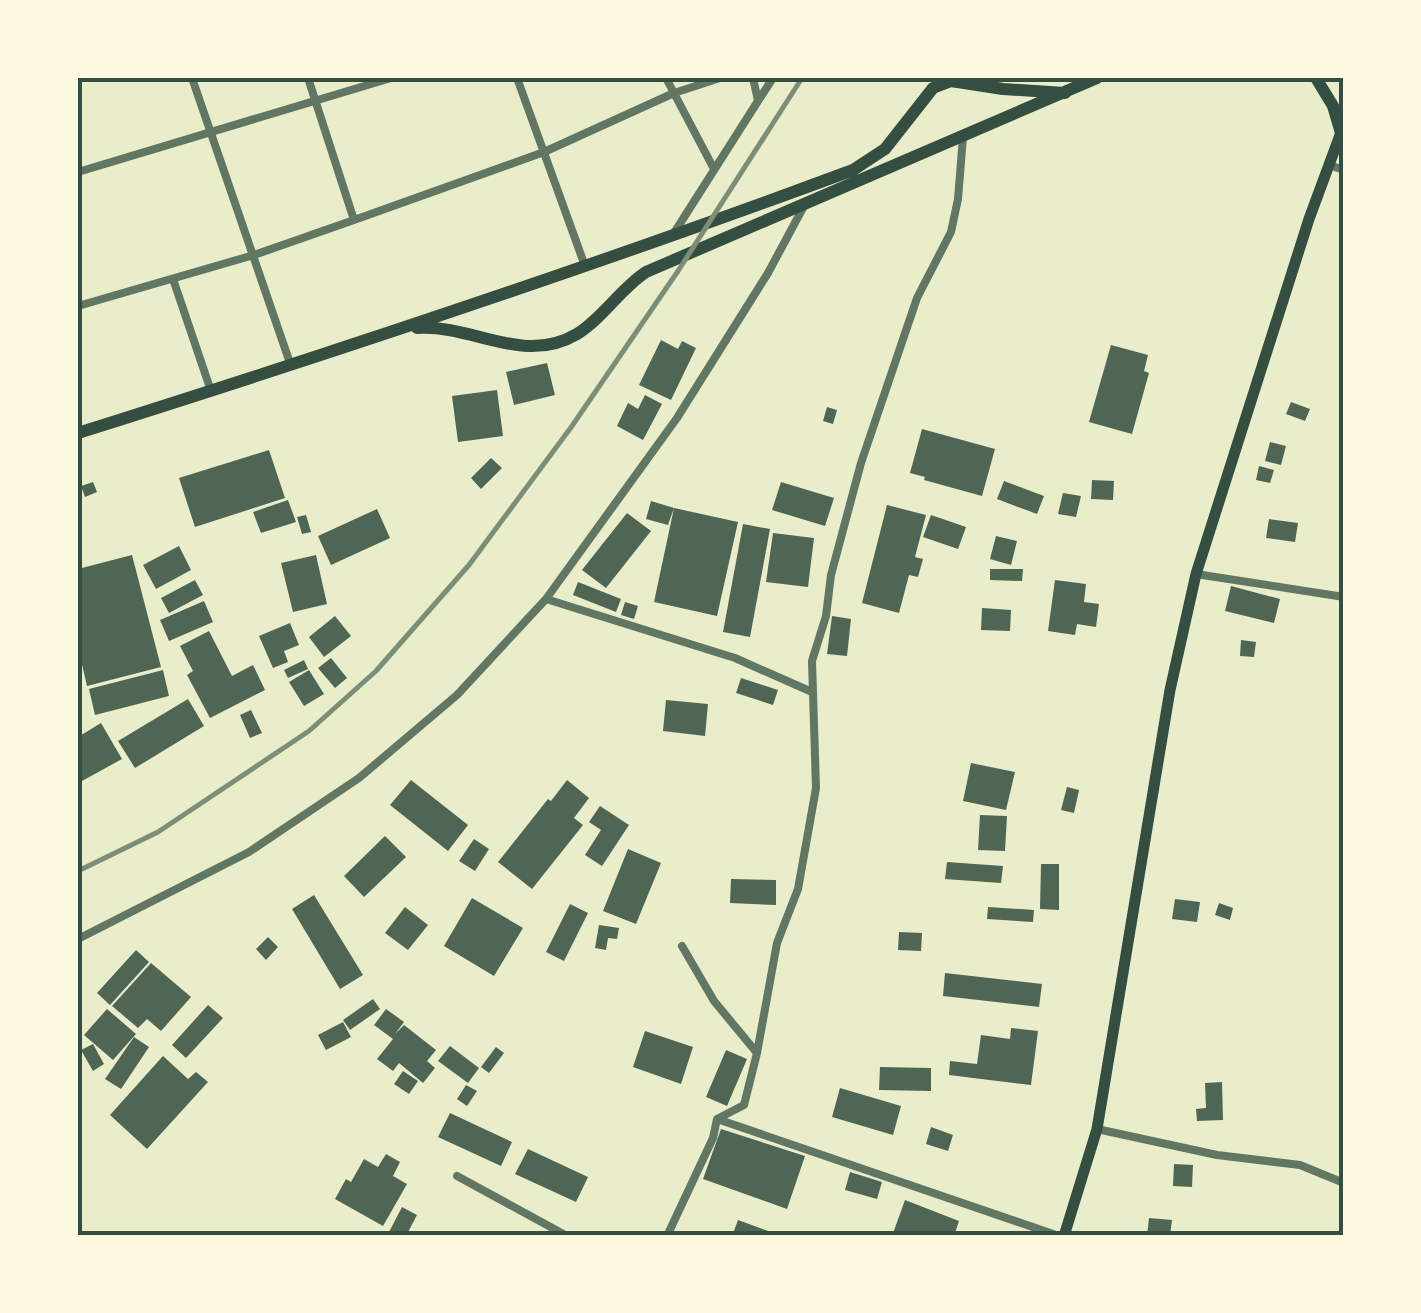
<svg xmlns="http://www.w3.org/2000/svg" width="1421" height="1313" viewBox="0 0 1421 1313" font-family="Montserrat,sans-serif">
  <rect width="100%" height="100%" fill="#e9edc9"/>
  <path fill="#4f6655" d="M661,340L678,349L682,341L696,348L671,400L639,385Z
    M1111,345L1148,355L1144,371L1149,373L1132,434L1089,422Z
    M547,363L555,395L514,405L506,372Z
    M497,390L503,436L458,442L452,396Z
    M645,395L662,404L643,440L617,426L628,403L638,409Z
    M1291,402L1310,409L1305,421L1286,414Z
    M827,407L837,410L833,424L823,421Z
    M922,429L995,449L982,496L924,480L925,477L910,473Z
    M1270,442L1286,446L1281,465L1265,461Z
    M269,450L285,498L195,527L179,478Z
    M491,458L502,468L481,489L471,478Z
    M1259,466L1274,470L1270,483L1256,480Z
    M1092,480L1114,481L1113,500L1091,499Z
    M1004,481L1044,496L1037,514L997,499Z
    M93,482L97,492L85,497L81,486Z
    M781,482L834,498L825,526L772,510Z
    M1063,493L1081,496L1076,517L1058,514Z
    M288,500L296,522L261,533L253,512Z
    M651,501L674,508L668,525L646,519Z
    M887,505L926,515L915,557L923,559L918,577L909,575L899,613L862,603Z
    M674,508L738,522L717,616L654,602Z
    M377,509L390,538L331,565L318,536Z
    M627,513L651,531L606,588L582,570Z
    M306,515L311,532L302,534L297,517Z
    M931,515L966,527L958,549L923,537Z
    M1269,519L1298,523L1295,542L1266,538Z
    M743,524L770,529L750,637L723,632Z
    M773,533L814,538L808,587L766,582Z
    M996,536L1017,541L1011,565L990,559Z
    M179,546L191,570L156,589L143,565Z
    M132,555L161,667L87,686L78,647V569Z
    M316,555L327,604L293,612L281,563Z
    M990,569H1023L1022,581L990,580Z
    M195,580L203,595L169,613L161,598Z
    M1055,580L1086,584L1084,602L1099,604L1096,627L1077,624L1075,635L1048,631Z
    M578,582L621,599L616,612L573,595Z
    M1231,586L1280,599L1274,623L1225,611Z
    M204,601L213,622L169,641L160,620Z
    M625,602L638,606L634,619L621,615Z
    M982,608L1011,610L1010,631L981,630Z
    M335,616L351,636L324,657L309,637Z
    M832,616L851,619L847,656L827,654Z
    M290,623L299,645L284,651L288,662L273,668L259,636Z
    M209,631L232,676L253,665L265,690L210,718L187,675L193,671L180,646Z
    M1241,640L1256,642L1254,657L1240,656Z
    M331,658L347,678L335,688L318,668Z
    M304,660L308,669L288,678L284,670Z
    M163,670L169,696L95,715L89,689Z
    M309,670L324,694L304,706L289,682Z
    M741,678L778,690L773,705L736,693Z
    M188,699L204,726L135,768L118,741Z
    M666,700L708,704L705,736L663,731Z
    M251,710L262,733L250,738L240,715Z
    M101,723L122,759L82,781L78,773V737Z
    M971,763L1015,772L1006,810L963,801Z
    M411,780L468,825L448,851L390,805Z
    M567,780L589,798L574,818L583,825L532,889L498,862L548,799L551,801Z
    M1067,787L1079,790L1074,813L1061,810Z
    M600,806L629,825L602,866L585,855L601,830L589,822Z
    M980,815L1007,816L1005,851L978,850Z
    M385,836L406,857L364,897L344,876Z
    M474,839L489,849L475,871L459,861Z
    M628,849L661,863L636,924L603,911Z
    M947,862L1003,866L1001,883L945,879Z
    M1041,864H1059V910L1040,909Z
    M731,879L776,880V905L730,903Z
    M314,895L363,975L340,989L292,909Z
    M472,898L523,928L494,976L444,946Z
    M1175,899L1200,902L1197,922L1172,919Z
    M1219,903L1233,908L1230,920L1215,915Z
    M570,904L588,913L564,961L546,952Z
    M405,907L428,925L408,950L385,933Z
    M988,907L1034,910L1033,922L987,919Z
    M599,925L619,928L617,939L608,938L606,950L595,948Z
    M899,932L922,933L921,951L898,950Z
    M268,937L278,947L266,960L256,949Z
    M136,950L149,962L110,1005L97,993Z
    M151,963L191,997L161,1031L147,1019L138,1028L112,1006Z
    M945,973L1042,984L1039,1007L943,996Z
    M373,999L380,1009L350,1030L343,1020Z
    M208,1005L223,1018L186,1058L172,1045Z
    M107,1009L136,1034L113,1060L84,1035Z
    M386,1009L404,1022L395,1034L404,1025L436,1050L427,1061L435,1068L423,1083L399,1063L393,1071L377,1059L393,1039L374,1025Z
    M343,1022L351,1037L326,1050L318,1035Z
    M1011,1028L1038,1031L1031,1085L949,1075L950,1061L977,1064L981,1035L1010,1039Z
    M645,1031L693,1047L681,1084L633,1067Z
    M134,1037L149,1047L121,1089L105,1079Z
    M93,1044L104,1064L93,1071L81,1050Z
    M450,1046L479,1068L468,1083L438,1061Z
    M496,1047L504,1053L489,1073L481,1067Z
    M726,1050L747,1059L727,1106L706,1097Z
    M163,1056L188,1079L196,1072L208,1082L147,1149L110,1115Z
    M880,1067L931,1068V1091L879,1090Z
    M403,1071L418,1081L409,1094L394,1084Z
    M1222,1082L1223,1120L1197,1121L1196,1109L1206,1108L1205,1083Z
    M466,1085L477,1091L467,1106L457,1099Z
    M840,1088L901,1106L893,1135L832,1117Z
    M450,1113L512,1142L501,1166L438,1137Z
    M931,1127L953,1135L948,1151L926,1144Z
    M721,1129L805,1156L787,1209L703,1179Z
    M528,1149L588,1177L576,1202L515,1174Z
    M386,1154L400,1162L393,1176L407,1184L383,1226L335,1199L346,1179L351,1182L364,1159L378,1167Z
    M1174,1164L1193,1165L1192,1187L1173,1186Z
    M850,1172L882,1182L877,1199L845,1190Z
    M905,1200L959,1221L954,1236H892Z
    M402,1207L417,1215L406,1236H387Z
    M1149,1218L1172,1220L1170,1236H1147Z
    M738,1220L779,1235V1236H732Z"/>
  <g fill="none" stroke-linecap="round" stroke-linejoin="round">
    <path stroke="#617663" stroke-width="8" d="M192,78L291,366
      M308,78L354,220
      M517,78L585,266
      M666,78L714,169
      M758,101L773,78
      M1329,165L1344,170
      M78,172L391,78
      M674,233L758,101L753,78
      M173,279L211,391
      M78,306L254,255L354,220L544,152L674,93L720,78
      M1196,574L1344,597
      M546,599L735,658L812,692
      M78,939L249,852L359,778L457,695L546,599L677,418L768,273L804,206
      M757,1053L777,943L798,889L816,788L812,661L826,616L831,575L861,463L917,298L951,232L958,199L963,137
      M717,1119L1059,1236
      M1097,1129L1217,1155L1300,1165L1344,1183
      M457,1176L567,1236
      M667,1236L713,1138L717,1119L744,1105L757,1053L714,1001L682,946"/>
    <path stroke="#344e41" stroke-width="11" d="M1064,1236L1097,1129L1170,690L1196,574L1309,219L1343,127"/>
    <path stroke="#344e41" stroke-width="12" d="M1316,78L1333,106L1341,133
      M417,328C473,324 523,366 577,334C603,318 620,289 646,272L1097,78
      M78,433C338,351 597,265 853,170L885,149L933,88L951,81L1003,89L1065,93"/>
    <path stroke="#7c8e77" stroke-width="5" d="M78,871L158,832L309,731L376,671L469,565L572,426L678,271L802,78"/>
  </g>
  <rect width="1421" height="1313" fill="none" stroke="#fefae0" stroke-width="160"/>
  <rect x="80" y="80" width="1261" height="1153" fill="none" stroke="#344e41" stroke-width="4"/>
</svg>
